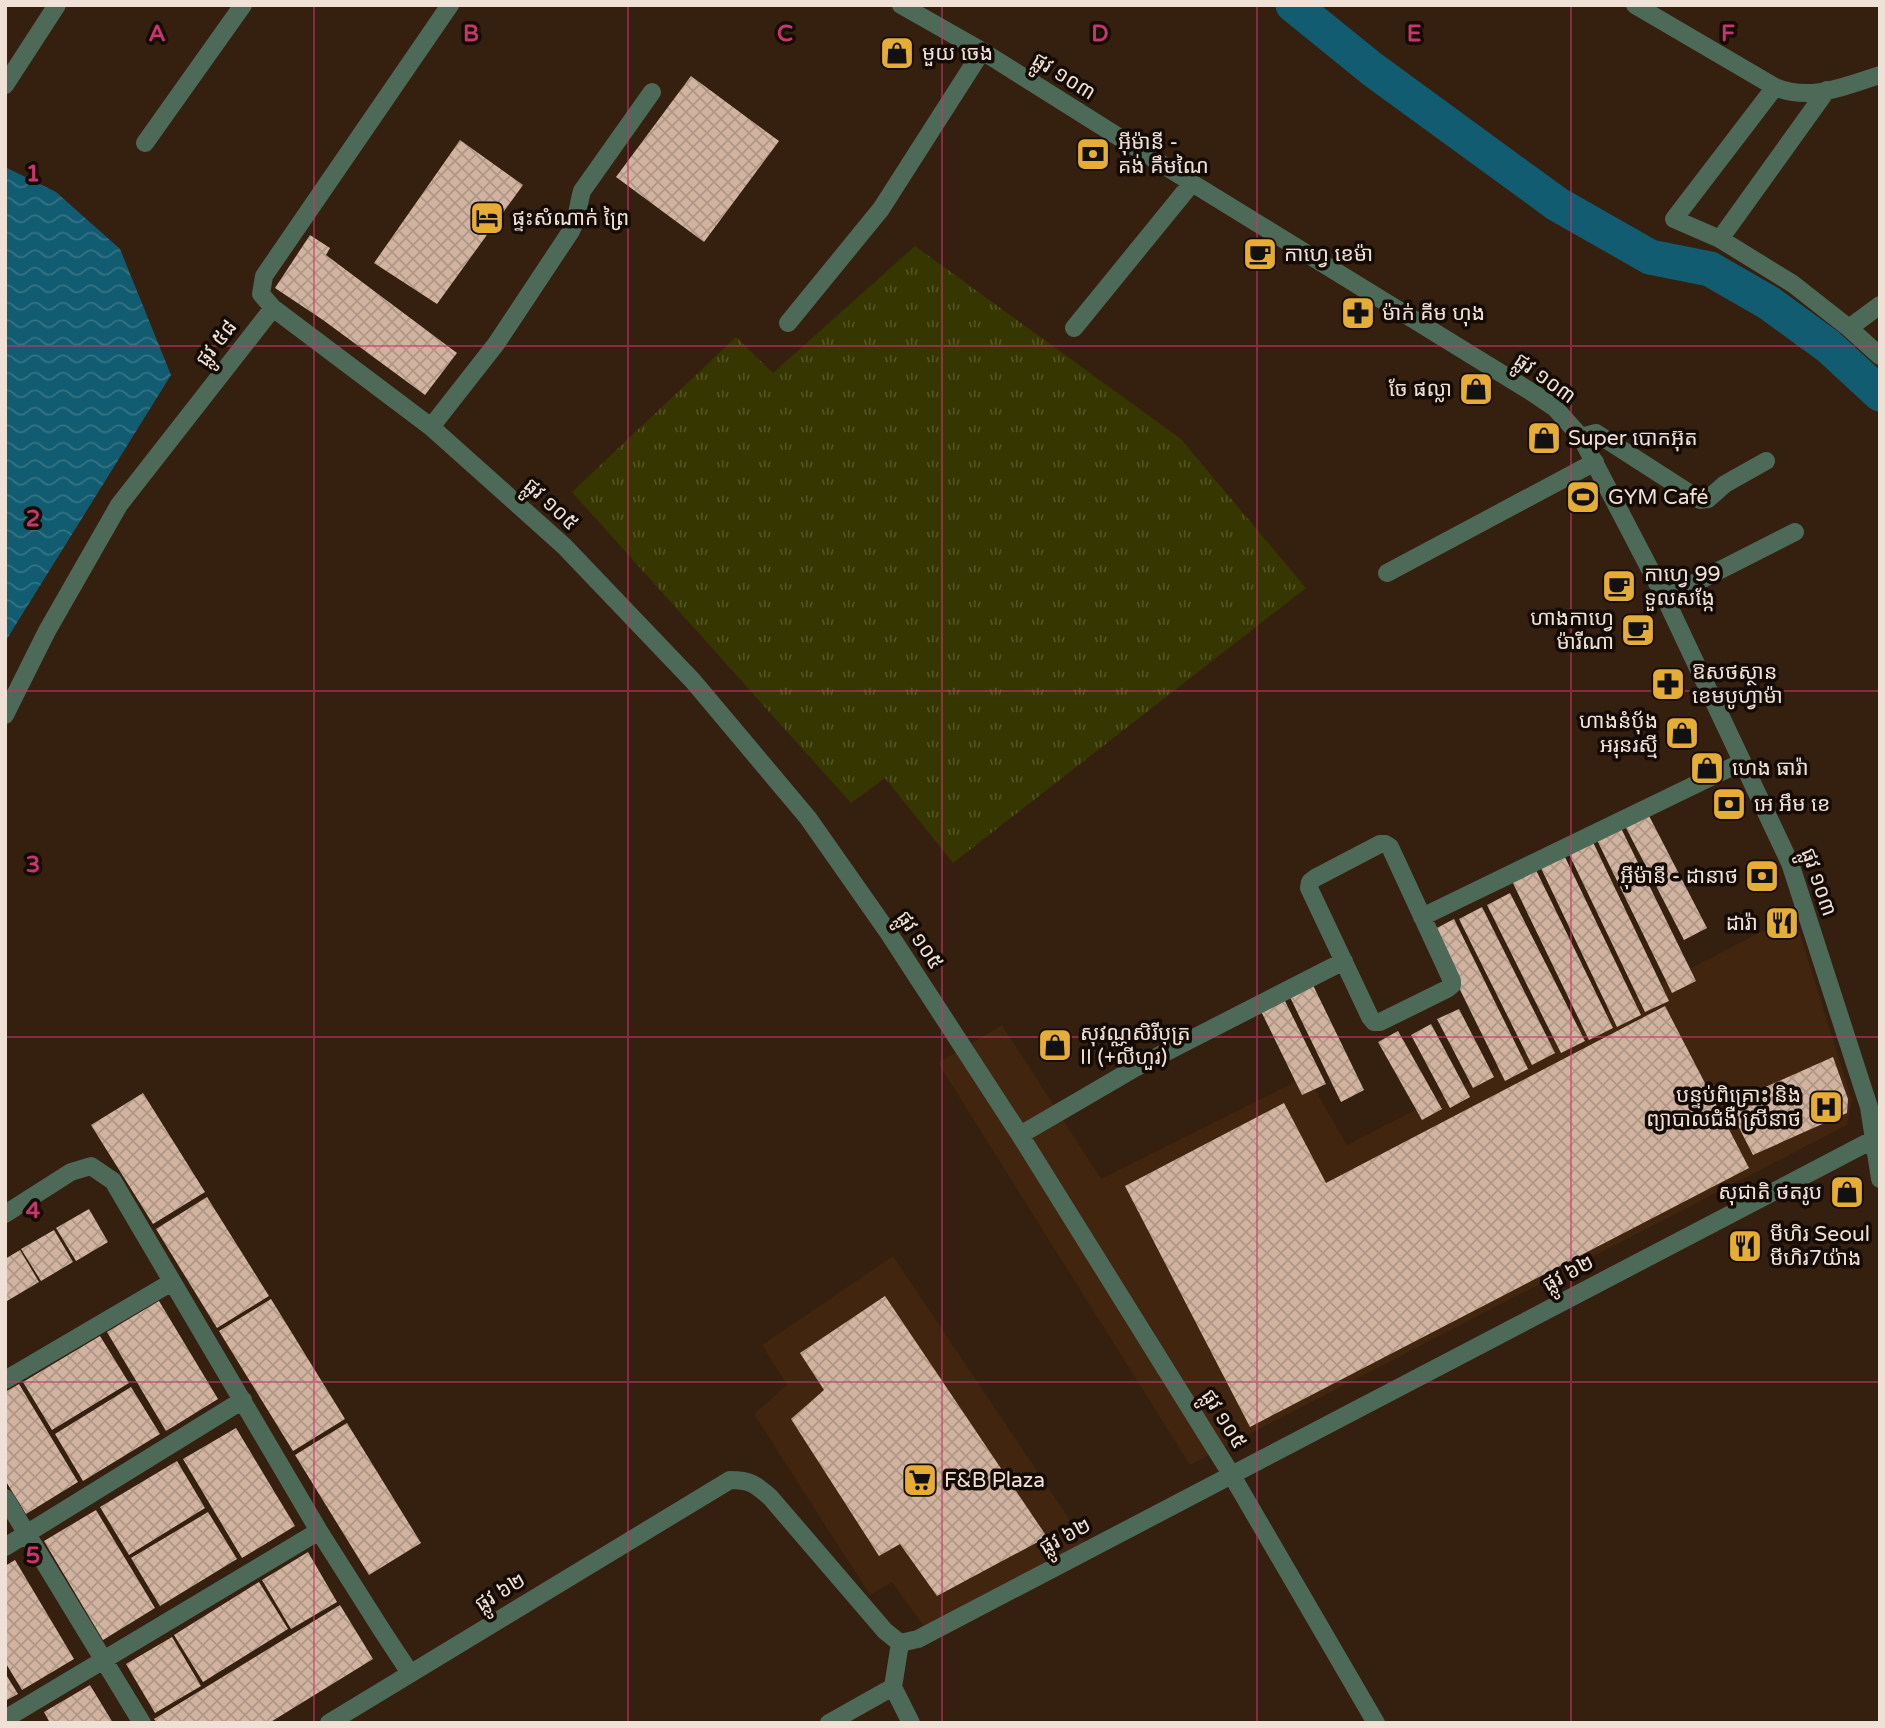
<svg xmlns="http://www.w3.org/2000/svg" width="1885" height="1728" viewBox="0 0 1885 1728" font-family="'Varela Round','Noto Sans Khmer',sans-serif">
  <defs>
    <pattern id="grass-tufts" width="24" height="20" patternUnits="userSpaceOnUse" patternTransform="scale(1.75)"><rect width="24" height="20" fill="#353600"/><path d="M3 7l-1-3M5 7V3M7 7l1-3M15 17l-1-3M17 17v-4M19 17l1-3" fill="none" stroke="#535324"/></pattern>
    <pattern id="water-waves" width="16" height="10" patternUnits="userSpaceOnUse" patternTransform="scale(1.75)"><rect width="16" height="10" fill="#115c71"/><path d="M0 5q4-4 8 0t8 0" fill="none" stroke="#347384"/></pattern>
    <pattern id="building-cross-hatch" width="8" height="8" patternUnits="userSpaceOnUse" patternTransform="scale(1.75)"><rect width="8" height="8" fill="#d1b39f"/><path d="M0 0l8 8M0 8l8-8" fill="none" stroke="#af9787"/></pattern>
  </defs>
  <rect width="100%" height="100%" fill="#351f0e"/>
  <path fill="#41250f" d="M1794,915L1852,1100L1847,1125L1190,1465L938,1063L1002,1025L1101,1179L1307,1076L1347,1145Z
    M893,1256L1088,1547L929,1633L892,1582L870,1595L754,1414L787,1385L762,1345Z"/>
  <path fill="url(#grass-tufts)" d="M915,246L1181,439L1306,588L953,863L885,778L851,803L572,492L736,337L773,373Z"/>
  <path fill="url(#water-waves)" d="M5,167L56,192L120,249L171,375L5,642Z"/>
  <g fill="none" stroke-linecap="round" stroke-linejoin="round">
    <path stroke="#115c71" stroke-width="35" d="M1293,5L1372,69L1557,204L1650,257L1710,269L1769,303L1828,346L1880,394"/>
  </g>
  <path fill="url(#building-cross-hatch)" d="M691,76L779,141L704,242L616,177Z
    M460,140L523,185L437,304L374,263Z
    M310,235L330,248L326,255L457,353L425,395L323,320L275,288Z
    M1646,810L1707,928L1684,940L1623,822Z
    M1619,824L1696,981L1672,993L1595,836Z
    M1591,838L1669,1001L1645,1012L1567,850Z
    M1563,853L1641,1015L1617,1027L1539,864Z
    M1534,866L1613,1028L1589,1040L1510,877Z
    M1510,893L1585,1041L1561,1053L1487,905Z
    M1482,907L1555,1053L1532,1065L1459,919Z
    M1454,919L1528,1069L1505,1081L1431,931Z
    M1311,981L1364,1090L1341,1102L1288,993Z
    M1282,995L1326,1084L1302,1095L1259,1007Z
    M1665,1006L1749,1168L1250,1427L1125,1186L1284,1103L1326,1183Z
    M1459,1009L1494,1077L1473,1088L1437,1019Z
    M1431,1024L1470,1097L1450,1108L1411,1035Z
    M1398,1031L1442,1109L1422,1120L1378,1042Z
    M1833,1057L1848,1099L1847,1113L1753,1155L1727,1104Z
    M143,1093L205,1192L153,1224L91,1125Z
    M207,1197L269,1296L217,1328L156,1229Z
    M89,1209L108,1242L76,1261L56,1228Z
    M54,1230L73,1262L41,1281L21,1249Z
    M20,1250L39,1282L7,1301L5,1298V1259Z
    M885,1296L1047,1537L937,1596L900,1544L879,1556L791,1419L824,1390L800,1353Z
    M271,1299L345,1419L293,1451L219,1331Z
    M159,1301L218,1399L166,1431L107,1332Z
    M100,1336L129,1383L52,1430L23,1382Z
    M19,1384L78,1482L26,1514L5,1480V1392Z
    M131,1387L160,1434L83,1481L55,1434Z
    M347,1423L421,1543L369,1575L295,1455Z
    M236,1428L295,1526L242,1558L183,1459Z
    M177,1461L205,1508L129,1555L100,1507Z
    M96,1510L155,1608L103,1640L44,1541Z
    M208,1512L237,1559L160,1606L131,1558Z
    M308,1552L337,1602L291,1629L262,1580Z
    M15,1560L74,1659L22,1690L5,1662V1566Z
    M259,1582L288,1629L203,1682L174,1635Z
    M340,1605L373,1659L269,1723H157L154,1719Z
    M172,1637L201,1686L155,1713L126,1664Z
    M5,1673L18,1694L5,1701Z
    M90,1685L113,1723H50L44,1712Z"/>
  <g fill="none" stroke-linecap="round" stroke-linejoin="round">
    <path stroke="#4d6958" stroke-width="18" d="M450,5L264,276L261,294L273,308L431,427L564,546L693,681L808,818L888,932L1020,1135L1231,1474L1376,1723
      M901,5L982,51L1192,183L1533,393L1555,408L1581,437L1665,598L1790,863L1869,1107L1880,1179
      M1635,5L1775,87C1811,102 1844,86 1880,75
      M5,85L57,5
      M1775,87L1674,219L1720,239L1793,284L1849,328L1880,356
      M145,143L243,5
      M1720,239L1827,90
      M788,323L881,209L982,51
      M1074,328L1192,183
      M1849,328L1880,305
      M431,427L496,344L571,231C578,217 578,205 582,191L652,92
      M1581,437L1596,433L1700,500L1708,499L1725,484L1766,461
      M1387,573L1595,462
      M1665,598L1795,532
      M5,715L47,631L119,505L273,308
      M1380,844H1385L1390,847L1452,981V985L1447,989L1380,1022H1374L1370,1017L1309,888L1310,882L1315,878Z
      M1422,917L1742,762
      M1020,1135L1135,1068L1344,961
      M5,1214L71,1172L91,1166L113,1181L319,1531L383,1632L410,1673
      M5,1380L172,1282
      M5,1498L142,1723
      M5,1547L243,1400
      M900,1643L918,1639L1880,1136
      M900,1643L893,1687L911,1723
      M5,1719L319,1531
      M329,1723L730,1480C750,1480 755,1484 770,1497L885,1631L900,1643
      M829,1723L893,1687"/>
  </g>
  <path fill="none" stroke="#c9366d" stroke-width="2" stroke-opacity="0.55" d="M314,5V1723M628,5V1723M942,5V1723M1257,5V1723M1571,5V1723M5,346H1880M5,691H1880M5,1037H1880M5,1382H1880"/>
  <defs>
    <g id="shop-square" transform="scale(1.75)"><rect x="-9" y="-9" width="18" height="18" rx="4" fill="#e5ad35" stroke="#150b05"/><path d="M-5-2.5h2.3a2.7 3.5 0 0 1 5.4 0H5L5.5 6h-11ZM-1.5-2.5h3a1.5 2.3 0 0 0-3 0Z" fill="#111"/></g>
    <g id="bank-square" transform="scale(1.75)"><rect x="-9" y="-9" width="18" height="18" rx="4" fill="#e5ad35" stroke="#150b05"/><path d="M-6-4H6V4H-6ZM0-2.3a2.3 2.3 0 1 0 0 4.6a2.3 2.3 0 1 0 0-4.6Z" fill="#111"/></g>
    <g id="hotel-square" transform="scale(1.75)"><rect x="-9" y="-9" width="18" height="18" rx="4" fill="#e5ad35" stroke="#150b05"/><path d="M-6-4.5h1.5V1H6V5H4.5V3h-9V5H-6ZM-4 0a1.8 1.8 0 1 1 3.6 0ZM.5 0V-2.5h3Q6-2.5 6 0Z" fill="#111"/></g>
    <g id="cafe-square" transform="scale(1.75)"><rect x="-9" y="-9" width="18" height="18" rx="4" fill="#e5ad35" stroke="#150b05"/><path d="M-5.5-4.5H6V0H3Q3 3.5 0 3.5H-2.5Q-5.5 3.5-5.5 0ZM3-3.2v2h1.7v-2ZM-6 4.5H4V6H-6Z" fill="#111"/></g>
    <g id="pharmacy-square" transform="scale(1.75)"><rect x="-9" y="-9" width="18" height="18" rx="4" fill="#e5ad35" stroke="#150b05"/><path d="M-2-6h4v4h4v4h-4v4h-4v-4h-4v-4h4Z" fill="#111"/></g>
    <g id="stadium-square" transform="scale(1.75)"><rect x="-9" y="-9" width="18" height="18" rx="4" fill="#e5ad35" stroke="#150b05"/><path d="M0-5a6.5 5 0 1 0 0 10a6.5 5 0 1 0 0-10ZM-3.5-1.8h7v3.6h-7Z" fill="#111"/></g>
    <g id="restaurant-square" transform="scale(1.75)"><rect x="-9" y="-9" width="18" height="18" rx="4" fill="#e5ad35" stroke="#150b05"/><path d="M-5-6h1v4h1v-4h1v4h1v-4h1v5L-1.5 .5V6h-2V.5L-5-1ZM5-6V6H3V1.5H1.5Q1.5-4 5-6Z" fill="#111"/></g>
    <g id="hospital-square" transform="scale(1.75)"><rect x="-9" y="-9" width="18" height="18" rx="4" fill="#e5ad35" stroke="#150b05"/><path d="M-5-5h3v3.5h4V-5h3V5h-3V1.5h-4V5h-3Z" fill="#111"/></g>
    <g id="supermarket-square" transform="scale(1.75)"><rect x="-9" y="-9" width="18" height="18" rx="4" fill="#e5ad35" stroke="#150b05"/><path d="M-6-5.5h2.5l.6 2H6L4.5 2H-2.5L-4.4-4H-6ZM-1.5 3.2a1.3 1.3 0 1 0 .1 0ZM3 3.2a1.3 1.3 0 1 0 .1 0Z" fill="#111"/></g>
  </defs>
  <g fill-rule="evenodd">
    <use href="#shop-square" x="897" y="53"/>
    <use href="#bank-square" x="1093" y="154"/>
    <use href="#hotel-square" x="487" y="218"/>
    <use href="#cafe-square" x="1260" y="254"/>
    <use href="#pharmacy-square" x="1358" y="313"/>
    <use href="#shop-square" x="1476" y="389"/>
    <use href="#shop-square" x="1544" y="438"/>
    <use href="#stadium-square" x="1583" y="497"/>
    <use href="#cafe-square" x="1619" y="586"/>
    <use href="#cafe-square" x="1638" y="630"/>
    <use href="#pharmacy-square" x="1668" y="684"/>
    <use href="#shop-square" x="1682" y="733"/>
    <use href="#shop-square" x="1707" y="768"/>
    <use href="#bank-square" x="1729" y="804"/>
    <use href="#bank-square" x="1762" y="876"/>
    <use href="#restaurant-square" x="1782" y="923"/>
    <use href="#shop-square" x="1055" y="1045"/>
    <use href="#hospital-square" x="1826" y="1107"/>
    <use href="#shop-square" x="1847" y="1192"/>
    <use href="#restaurant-square" x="1745" y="1246"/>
    <use href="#supermarket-square" x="920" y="1480"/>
  </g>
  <g text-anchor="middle" stroke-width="7" stroke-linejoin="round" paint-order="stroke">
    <g font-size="21" fill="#f0e1d6" stroke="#150b05" text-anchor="start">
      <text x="922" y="60">មួយ ចេង</text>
      <text x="1118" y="149">អ៊ីម៉ានី -<tspan x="1118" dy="24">គង់ គឹមណៃ</tspan></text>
      <text x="512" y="225">ផ្ទះសំណាក់ ព្រៃ</text>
      <text x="1284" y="261">កាហ្វេ ខេម៉ា</text>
      <text x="1382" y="320">ម៉ាក់ គីម ហុង</text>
      <text x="1452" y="396" text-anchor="end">ចែ ផល្លា</text>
      <text x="1568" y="445">Super បោកអ៊ុត</text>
      <text x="1608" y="504">GYM Café</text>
      <text x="1644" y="581">កាហ្វេ 99<tspan x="1644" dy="24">ទួលសង្កែ</tspan></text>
      <text x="1614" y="625" text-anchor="end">ហាងកាហ្វេ<tspan x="1614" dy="24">ម៉ារីណា</tspan></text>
      <text x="1692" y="679">ឱសថស្ថាន<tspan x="1692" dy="24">ខេមបូហ្វាម៉ា</tspan></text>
      <text x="1658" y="728" text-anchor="end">ហាងនំប៉័ង<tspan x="1658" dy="24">អរុនរស្មី</tspan></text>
      <text x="1732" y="775">ហេង ធារ៉ា</text>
      <text x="1754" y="811">អេ អឹម ខេ</text>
      <text x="1738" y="883" text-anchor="end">អ៊ីម៉ានី - ដានាថ</text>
      <text x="1758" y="930" text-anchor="end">ដារ៉ា</text>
      <text x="1080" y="1040">សុវណ្ណសិរីបុត្រ<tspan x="1080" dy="24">II (+លីហួរ)</tspan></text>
      <text x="1801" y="1102" text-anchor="end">បន្ទប់ពិគ្រោះ និង<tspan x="1801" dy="24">ព្យាបាលជំងឺ ស្រីនាថ</tspan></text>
      <text x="1822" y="1199" text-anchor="end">សុជាតិ ថតរូប</text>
      <text x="1770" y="1241">មីហិរ Seoul<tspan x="1770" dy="24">មីហិរ7យ៉ាង</tspan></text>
      <text x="944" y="1487">F&amp;B Plaza</text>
    </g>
    <g font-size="21" fill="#f0e1d6" stroke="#150b05">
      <text transform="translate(1064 76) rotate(32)" y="7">ផ្លូវ ១០៣</text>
      <text transform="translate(216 343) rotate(-52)" y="7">ផ្លូវ ៥៨</text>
      <text transform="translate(1545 378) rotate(36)" y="7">ផ្លូវ ១០៣</text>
      <text transform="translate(551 504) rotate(43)" y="7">ផ្លូវ ១០៥</text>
      <text transform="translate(1819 882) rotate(71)" y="7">ផ្លូវ ១០៣</text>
      <text transform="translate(920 940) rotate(56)" y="7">ផ្លូវ ១០៥</text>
      <text transform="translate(1568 1273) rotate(-28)" y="7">ផ្លូវ ៦២</text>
      <text transform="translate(1224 1419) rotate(58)" y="7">ផ្លូវ ១០៥</text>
      <text transform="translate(1065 1536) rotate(-28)" y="7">ផ្លូវ ៦២</text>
      <text transform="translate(500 1592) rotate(-31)" y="7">ផ្លូវ ៦២</text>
    </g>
  </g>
  <g font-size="23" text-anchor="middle" font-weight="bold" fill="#c9366d" stroke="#150b05" stroke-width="7" stroke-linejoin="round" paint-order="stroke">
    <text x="157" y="41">A</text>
    <text x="471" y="41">B</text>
    <text x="785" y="41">C</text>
    <text x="1100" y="41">D</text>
    <text x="1414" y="41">E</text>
    <text x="1728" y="41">F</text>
    <text x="33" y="181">1</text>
    <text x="33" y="526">2</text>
    <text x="33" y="872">3</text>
    <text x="33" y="1218">4</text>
    <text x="33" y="1563">5</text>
  </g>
  <rect width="1885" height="1728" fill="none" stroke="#f0e1d6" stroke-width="14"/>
</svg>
